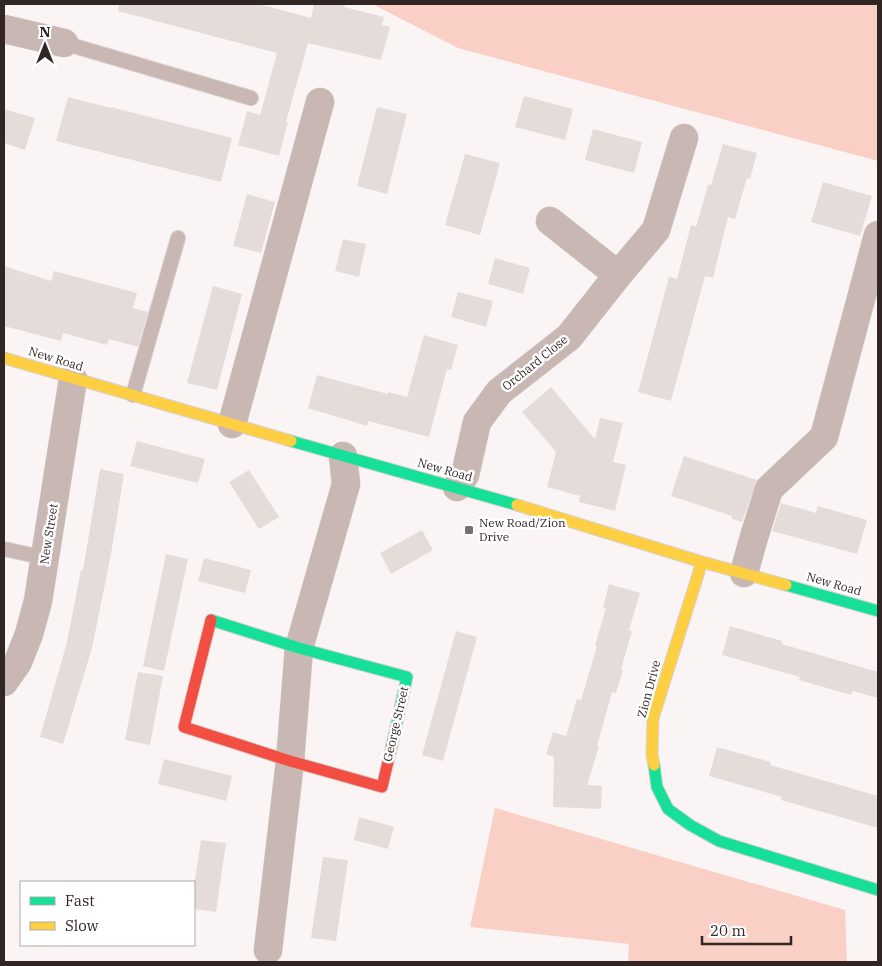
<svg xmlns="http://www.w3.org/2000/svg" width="882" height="966" viewBox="0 0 882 966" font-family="'IBM Plex Serif',serif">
  <rect width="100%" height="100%" fill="#faf5f4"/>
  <path fill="#facfc5" d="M372,4H878V161L458,48Z
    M495,808L845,910L847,962H628L629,944L470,927Z"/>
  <path fill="#e5dcda" d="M119,4H259L311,18L314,4H345L344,7L384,17L382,25L390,27L381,60L308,43L286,122H288L279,156L238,145L247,111L260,115L277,53L118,11Z
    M524,96L573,109L565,140L515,127Z
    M68,97L111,108V107L232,138L221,182L56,141Z
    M377,107L407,114L387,194L357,186Z
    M4,109L35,118L25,150L4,143Z
    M593,129L642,142L634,173L585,160Z
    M723,144L757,153L750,179L747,178L735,219L728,217L713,278L705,276L671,401L638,392L669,277L677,279L691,225L696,227L708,185H711Z
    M465,154L500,163L480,235L445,225Z
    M823,182L872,196L860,236L811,222Z
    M247,194L275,202L261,253L233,246Z
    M343,239L366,244L359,277L335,271Z
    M495,258L530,268L523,294L488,284Z
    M4,266L51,281L54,271L137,293L133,308L148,312L138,347L109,339L107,345L63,333L61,341L4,326Z
    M213,286L242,294L217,390L187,383Z
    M458,292L493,301L486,327L451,317Z
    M424,335L458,345L451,370L447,369L429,437L368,421L367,426L308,408L317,375L388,394V392L407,397Z
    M551,387L595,439L600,418L623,423L613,462L626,465L615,511L579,502L580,496L547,487L556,452L522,412Z
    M137,441L205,459L198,483L130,466Z
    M684,456L757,480L742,522L732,519V516L671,496Z
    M100,469L124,474L111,554L92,648L63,744L40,737L67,642L81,570H83Z
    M249,470L279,517L259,529L229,482Z
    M781,503L816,513L818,506L867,520L857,554L772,531Z
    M422,530L433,550L391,574L380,553Z
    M166,554L188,559L164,671L143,666Z
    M204,558L251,570L245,593L198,581Z
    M609,584L640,593L629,630L632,631L621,669L623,670L616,693L612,692L597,746L599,747L587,785L602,786L601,809L553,807L554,757L546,754L553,732L566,736L577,699L581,700L597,646L595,645L606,608L603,607Z
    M730,626L782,641V644L878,672V698L853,691L851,695L799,680L800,677L722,655Z
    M456,631L477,637L443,761L422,755Z
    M138,672L163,676L150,745L125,740Z
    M717,747L771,762L770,765L878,796V828L781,800L782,797L709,776Z
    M164,759L232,776L226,801L158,784Z
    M359,817L394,827L388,849L354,840Z
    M201,840L226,843L216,912L194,909V886Z
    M323,857L348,860L336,941L311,938Z"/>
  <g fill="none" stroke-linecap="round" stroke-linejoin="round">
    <g stroke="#d5d1cf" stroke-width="16">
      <path id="lane" d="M64,43L251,98
        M133,395L178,238
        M4,549L46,558"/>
    </g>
    <g stroke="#d5d1cf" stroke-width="29">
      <path id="street" d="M4,29L64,43
        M550,221L618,275
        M232,424L320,102
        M457,487L465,475L477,422L499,392L569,337L618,275L656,230L684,138
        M744,573L754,537L769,489L824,437L878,235
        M4,682L18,662L29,634L38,601L73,379
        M268,950L290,761L299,648L346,484L343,456"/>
    </g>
    <g stroke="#d5d1cf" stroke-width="13">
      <path id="fast" d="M291,441L517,505
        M786,585L878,611
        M211,620L299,648L407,677L392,745
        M654,765L657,787L668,809L690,825L719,841L878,890"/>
    </g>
    <g stroke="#d5d1cf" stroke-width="13">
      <path id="slow" d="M4,358L291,441
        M517,505L702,562L786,585
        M654,765L652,755L653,718L702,562"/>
    </g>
    <g stroke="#d5d1cf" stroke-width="13">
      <path id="jam" d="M211,620L184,727L290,761L382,787L392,745"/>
    </g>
    <use href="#lane" stroke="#c8b7b3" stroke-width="14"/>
    <use href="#street" stroke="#c8b7b3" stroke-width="28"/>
    <use href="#fast" stroke="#16e098" stroke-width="11"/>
    <use href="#slow" stroke="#ffcf43" stroke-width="11"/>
    <use href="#jam" stroke="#f24e42" stroke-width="11"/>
  </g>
  <rect fill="#776e6d" stroke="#fff" stroke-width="2" x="464" y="525" width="10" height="10" rx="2.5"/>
  <g text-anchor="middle" stroke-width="5" stroke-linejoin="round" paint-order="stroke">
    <g font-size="12" fill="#312624" stroke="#fff">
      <text transform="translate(56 359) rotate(17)" y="4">New Road</text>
      <text transform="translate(535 363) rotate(-39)" y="4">Orchard Close</text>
      <text transform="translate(445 470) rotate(16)" y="4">New Road</text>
      <text transform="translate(49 534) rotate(-81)" y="4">New Street</text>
      <text transform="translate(834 584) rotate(16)" y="4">New Road</text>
      <text transform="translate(649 689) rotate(-75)" y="4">Zion Drive</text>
      <text transform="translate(396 724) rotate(-77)" y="4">George Street</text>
    </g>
    <g font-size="12" fill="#312624" stroke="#fff" text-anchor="start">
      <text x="479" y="527">New Road/Zion<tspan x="479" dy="14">Drive</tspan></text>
    </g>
  </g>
  <rect width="882" height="966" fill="none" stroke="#312624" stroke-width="10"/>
  <rect x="20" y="881" width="175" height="65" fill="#ffffff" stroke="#ada8a7"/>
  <rect x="30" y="897" width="25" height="8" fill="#16e098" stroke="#ada8a7"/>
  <text x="65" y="906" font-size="15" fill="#312624">Fast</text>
  <rect x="30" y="922" width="25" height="8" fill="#ffcf43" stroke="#ada8a7"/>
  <text x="65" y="931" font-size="15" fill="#312624">Slow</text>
  <g transform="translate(45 45)" stroke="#ffffff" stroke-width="4" paint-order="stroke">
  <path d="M0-4L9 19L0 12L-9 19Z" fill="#312624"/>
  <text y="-8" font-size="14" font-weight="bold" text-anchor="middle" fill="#312624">N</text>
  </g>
  <path d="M702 936v8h89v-8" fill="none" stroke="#312624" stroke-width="2.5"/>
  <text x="710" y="936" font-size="15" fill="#312624" stroke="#ffffff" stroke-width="4" paint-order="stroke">20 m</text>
</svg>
